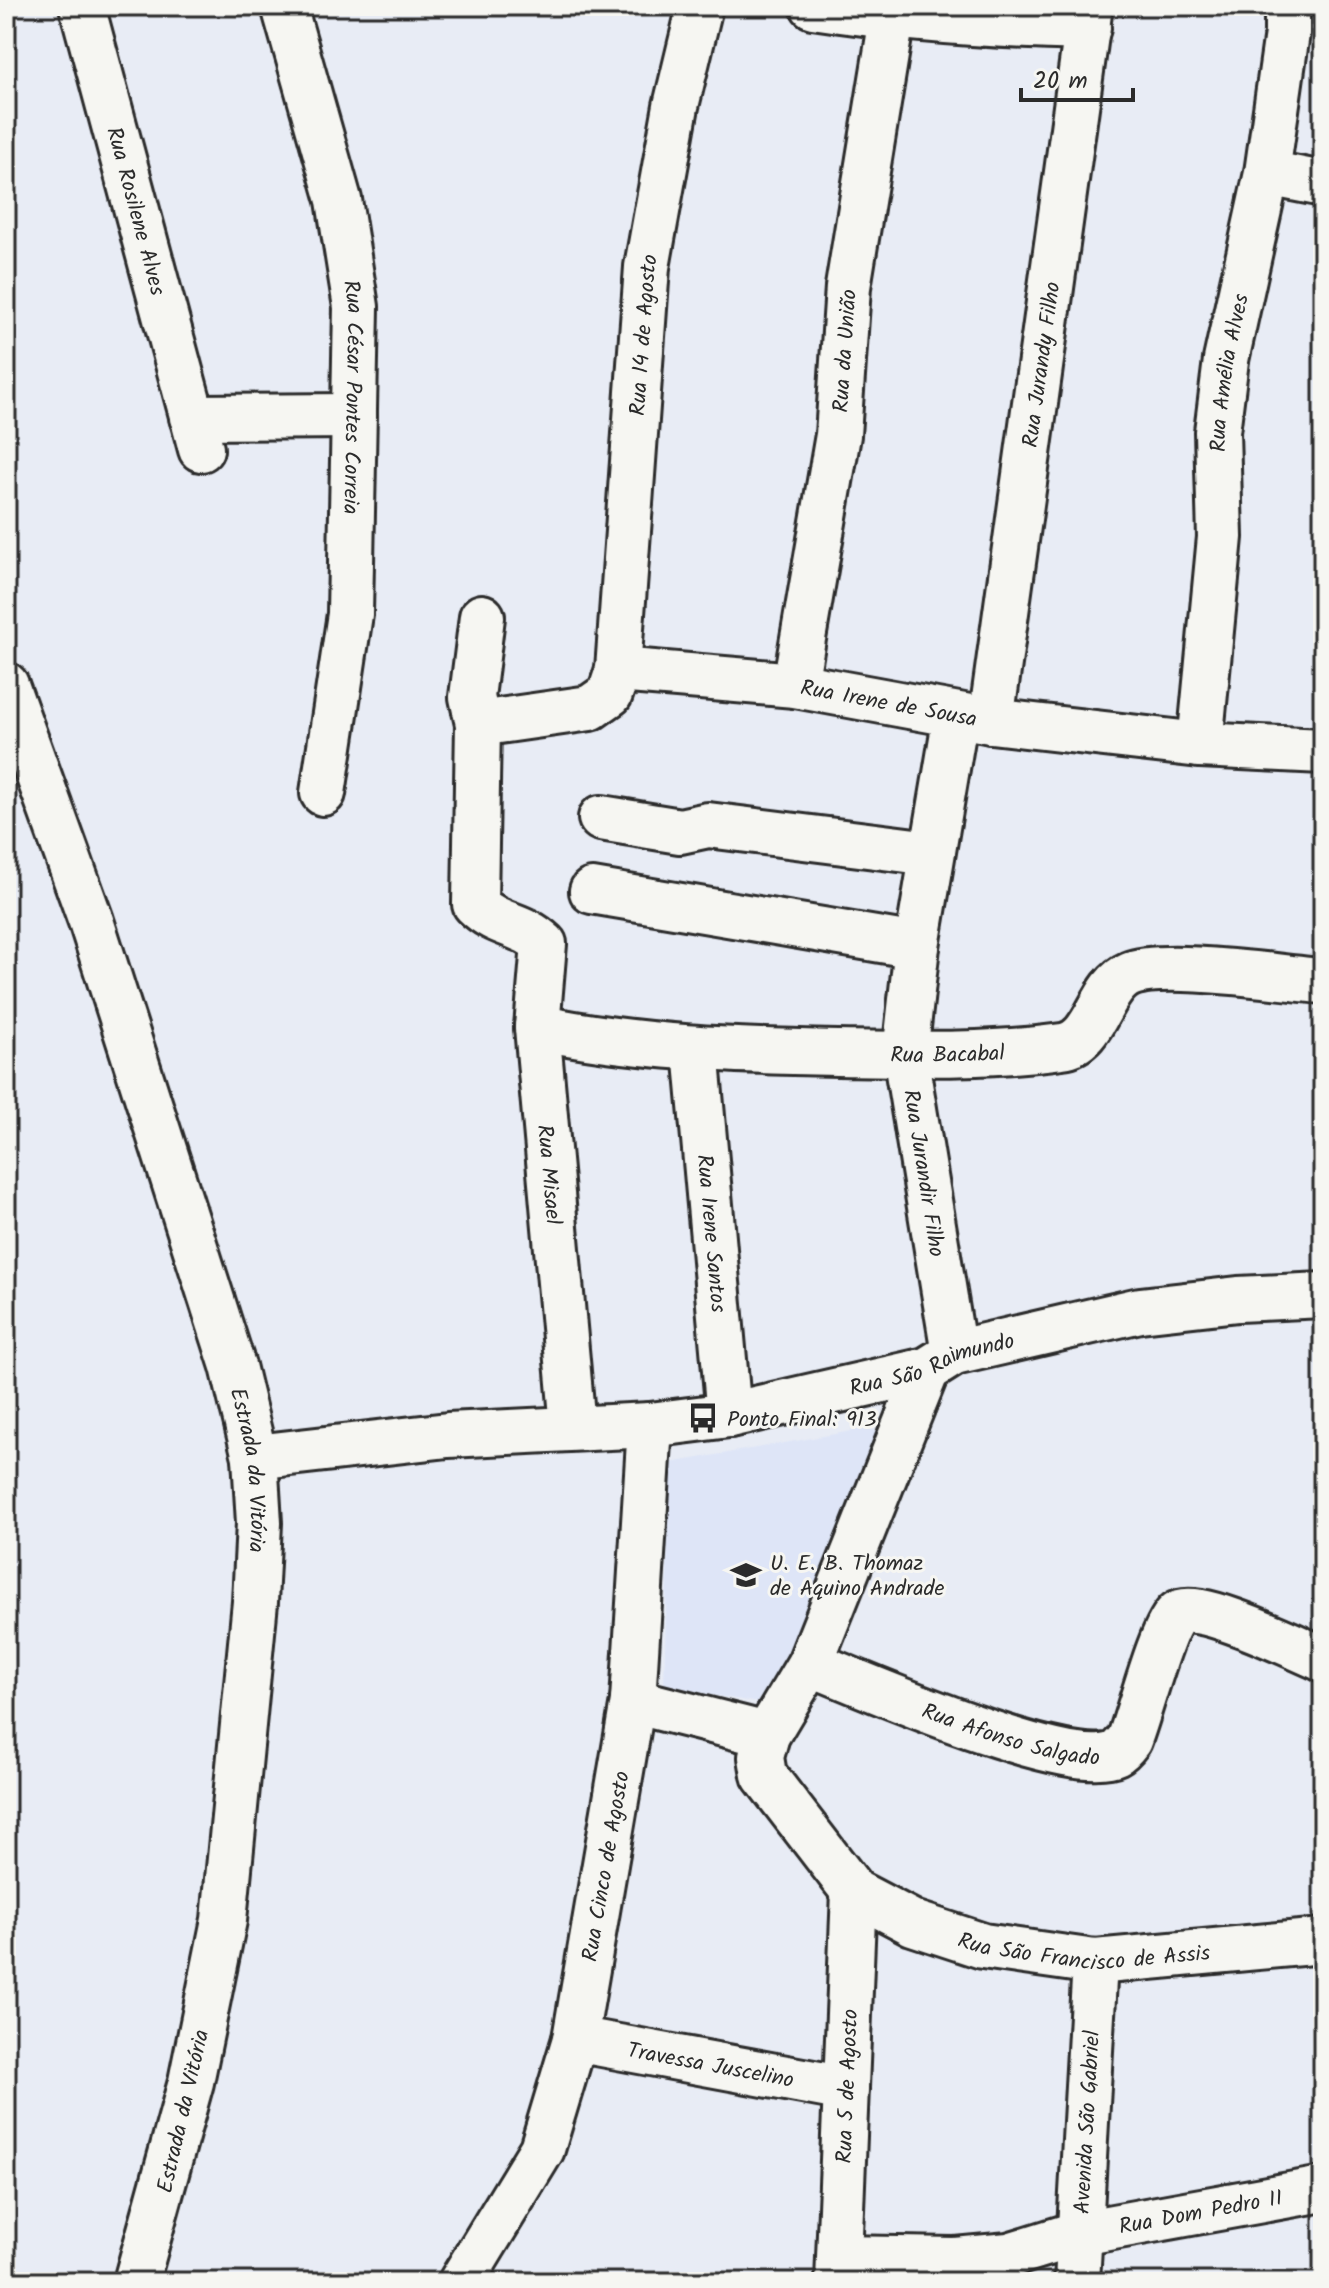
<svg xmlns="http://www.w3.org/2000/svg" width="1329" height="2288" viewBox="0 0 1329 2288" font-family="Kalam,sans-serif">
  <rect width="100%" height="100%" fill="#e8ecf5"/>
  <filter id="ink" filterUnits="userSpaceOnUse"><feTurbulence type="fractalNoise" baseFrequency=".0125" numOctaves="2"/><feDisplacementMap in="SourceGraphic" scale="16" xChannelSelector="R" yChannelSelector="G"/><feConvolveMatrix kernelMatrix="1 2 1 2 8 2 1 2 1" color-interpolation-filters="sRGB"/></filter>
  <g filter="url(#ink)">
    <path fill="#dee5f7" d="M869,1428L880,1433L881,1455L766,1704L664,1687L670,1463Z"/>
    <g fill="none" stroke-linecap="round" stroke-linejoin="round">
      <g stroke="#2b2b2b" stroke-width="50">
        <g id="minor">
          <path id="s1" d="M82,6L201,449"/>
          <path id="s2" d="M284,6L339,200L356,307L350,614L323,793"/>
          <path d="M813,6C905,20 995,26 1088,28"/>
          <path d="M1267,173L1323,184"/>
          <path d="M192,417L354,416"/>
          <path id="s3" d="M482,617L472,697L478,724L475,904C498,927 521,922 544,944L537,1027L573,1427"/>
          <path id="s4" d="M618,670L647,267L676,106L700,6"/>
          <path id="s5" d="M6,685L91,921L233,1366L255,1457L259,1523L255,1602L224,1920L191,2082L136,2282"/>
          <path id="s6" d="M795,685L838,435L848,287L892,18"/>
          <path id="s7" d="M991,721L1090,6"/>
          <path id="s8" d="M478,724L590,708L610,694L618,670L795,685L991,721L1200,745L1323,751"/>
          <path id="s9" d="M1200,745L1220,537L1217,432L1226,360L1267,173L1287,33V6"/>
          <path d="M601,818L680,831L708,825L931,853"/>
          <path d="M592,891L917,946"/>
          <path id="s10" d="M537,1027C637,1048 736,1051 838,1053C911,1054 989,1056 1062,1046C1097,1042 1099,987 1130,974C1163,960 1282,978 1323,981"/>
          <path id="s11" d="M696,1050L729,1415"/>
          <path d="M954,1353L905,1054L917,946L956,715"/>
          <path id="s12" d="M927,1370L810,1663L767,1735L761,1757L764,1775L854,1892L913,1923L983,1946L1095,1962L1323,1941"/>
          <path id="s13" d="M255,1457L448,1435L650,1425L729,1415L927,1370L954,1353L1140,1310L1238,1299L1323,1295"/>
          <path id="s14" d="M810,1663C862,1684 1070,1775 1116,1753C1120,1751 1126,1744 1129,1740C1139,1716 1161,1626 1178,1613C1197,1599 1299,1649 1323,1659"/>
          <path d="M633,1701L767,1735"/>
          <path id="s15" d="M575,2039L846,2089"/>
          <path id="s16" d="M840,2258L955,2260L1009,2255L1080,2233L1323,2189"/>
          <path id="s17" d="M461,2282L542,2149L575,2039L633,1701L650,1425"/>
          <path id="s18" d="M838,2282L854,1892"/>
          <path id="s19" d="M1077,2282L1095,1962"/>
        </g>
      </g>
      <use href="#minor" stroke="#f6f6f2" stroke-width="44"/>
    </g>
  </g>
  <defs>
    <g id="bus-bare" transform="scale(2.4)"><path d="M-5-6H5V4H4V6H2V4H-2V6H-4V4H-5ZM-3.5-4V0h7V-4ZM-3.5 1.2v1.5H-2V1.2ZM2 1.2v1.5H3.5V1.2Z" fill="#2b2b2b" stroke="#f6f6f2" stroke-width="2.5" paint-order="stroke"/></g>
    <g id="school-bare" transform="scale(2.4)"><path d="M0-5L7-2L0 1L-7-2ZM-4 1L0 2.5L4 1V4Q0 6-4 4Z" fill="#2b2b2b" stroke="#f6f6f2" stroke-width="2.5" paint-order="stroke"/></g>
  </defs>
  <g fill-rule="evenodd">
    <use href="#bus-bare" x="703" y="1418"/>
    <use href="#school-bare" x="746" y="1575"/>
  </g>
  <g text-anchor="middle" stroke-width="6" stroke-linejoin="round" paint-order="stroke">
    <g font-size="22" fill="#2b2b2b" stroke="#f6f6f2">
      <text dy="8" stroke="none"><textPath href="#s1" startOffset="212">Rua Rosilene Alves</textPath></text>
      <text dy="8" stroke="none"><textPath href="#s4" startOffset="336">Rua 14 de Agosto</textPath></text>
      <text dy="8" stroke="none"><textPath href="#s6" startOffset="338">Rua da União</textPath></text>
      <text dy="8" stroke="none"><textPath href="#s7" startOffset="360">Rua Jurandy Filho</textPath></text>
      <text dy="8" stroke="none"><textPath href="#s9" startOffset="374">Rua Amélia Alves</textPath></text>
      <text dy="8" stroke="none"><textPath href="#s2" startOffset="400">Rua César Pontes Correia</textPath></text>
      <text dy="8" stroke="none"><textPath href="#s8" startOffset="436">Rua Irene de Sousa</textPath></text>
      <text dy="8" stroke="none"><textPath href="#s10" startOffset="412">Rua Bacabal</textPath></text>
      <text transform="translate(925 1173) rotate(81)" y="8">Rua Jurandir Filho</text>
      <text dy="8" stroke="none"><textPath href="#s3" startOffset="600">Rua Misael</textPath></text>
      <text dy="8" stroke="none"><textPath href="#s11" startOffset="184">Rua Irene Santos</textPath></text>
      <text dy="8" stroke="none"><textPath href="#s13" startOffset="686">Rua São Raimundo</textPath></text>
      <text dy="8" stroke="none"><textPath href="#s5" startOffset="824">Estrada da Vitória</textPath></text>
      <text dy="8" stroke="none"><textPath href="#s14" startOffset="214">Rua Afonso Salgado</textPath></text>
      <text dy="8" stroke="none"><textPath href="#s17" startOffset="446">Rua Cinco de Agosto</textPath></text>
      <text dy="8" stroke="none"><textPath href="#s12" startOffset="830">Rua São Francisco de Assis</textPath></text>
      <text dy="8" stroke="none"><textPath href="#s15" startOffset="138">Travessa Juscelino</textPath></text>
      <text dy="8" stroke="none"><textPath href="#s18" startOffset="196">Rua 5 de Agosto</textPath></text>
      <text transform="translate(182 2111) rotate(-77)" y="8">Estrada da Vitória</text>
      <text dy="8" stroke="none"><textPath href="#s19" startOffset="160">Avenida São Gabriel</textPath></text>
      <text dy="8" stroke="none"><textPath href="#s16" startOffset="366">Rua Dom Pedro II</textPath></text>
    </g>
    <g font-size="22" fill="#2b2b2b" stroke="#f6f6f2" text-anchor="start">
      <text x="727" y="1426">Ponto Final: 913</text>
      <text x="770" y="1570">U. E. B. Thomaz<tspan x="770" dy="25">de Aquino Andrade</tspan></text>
    </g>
  </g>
  <rect width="1329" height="2288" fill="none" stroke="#f6f6f2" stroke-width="32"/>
  <rect x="16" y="16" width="1297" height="2256" fill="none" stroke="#2b2b2b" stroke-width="3" filter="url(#ink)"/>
  <path d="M1021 88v12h112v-12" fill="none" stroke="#2b2b2b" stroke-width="4"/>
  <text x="1033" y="88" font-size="24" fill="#2b2b2b" stroke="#f6f6f2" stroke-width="6" paint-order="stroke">20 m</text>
</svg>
